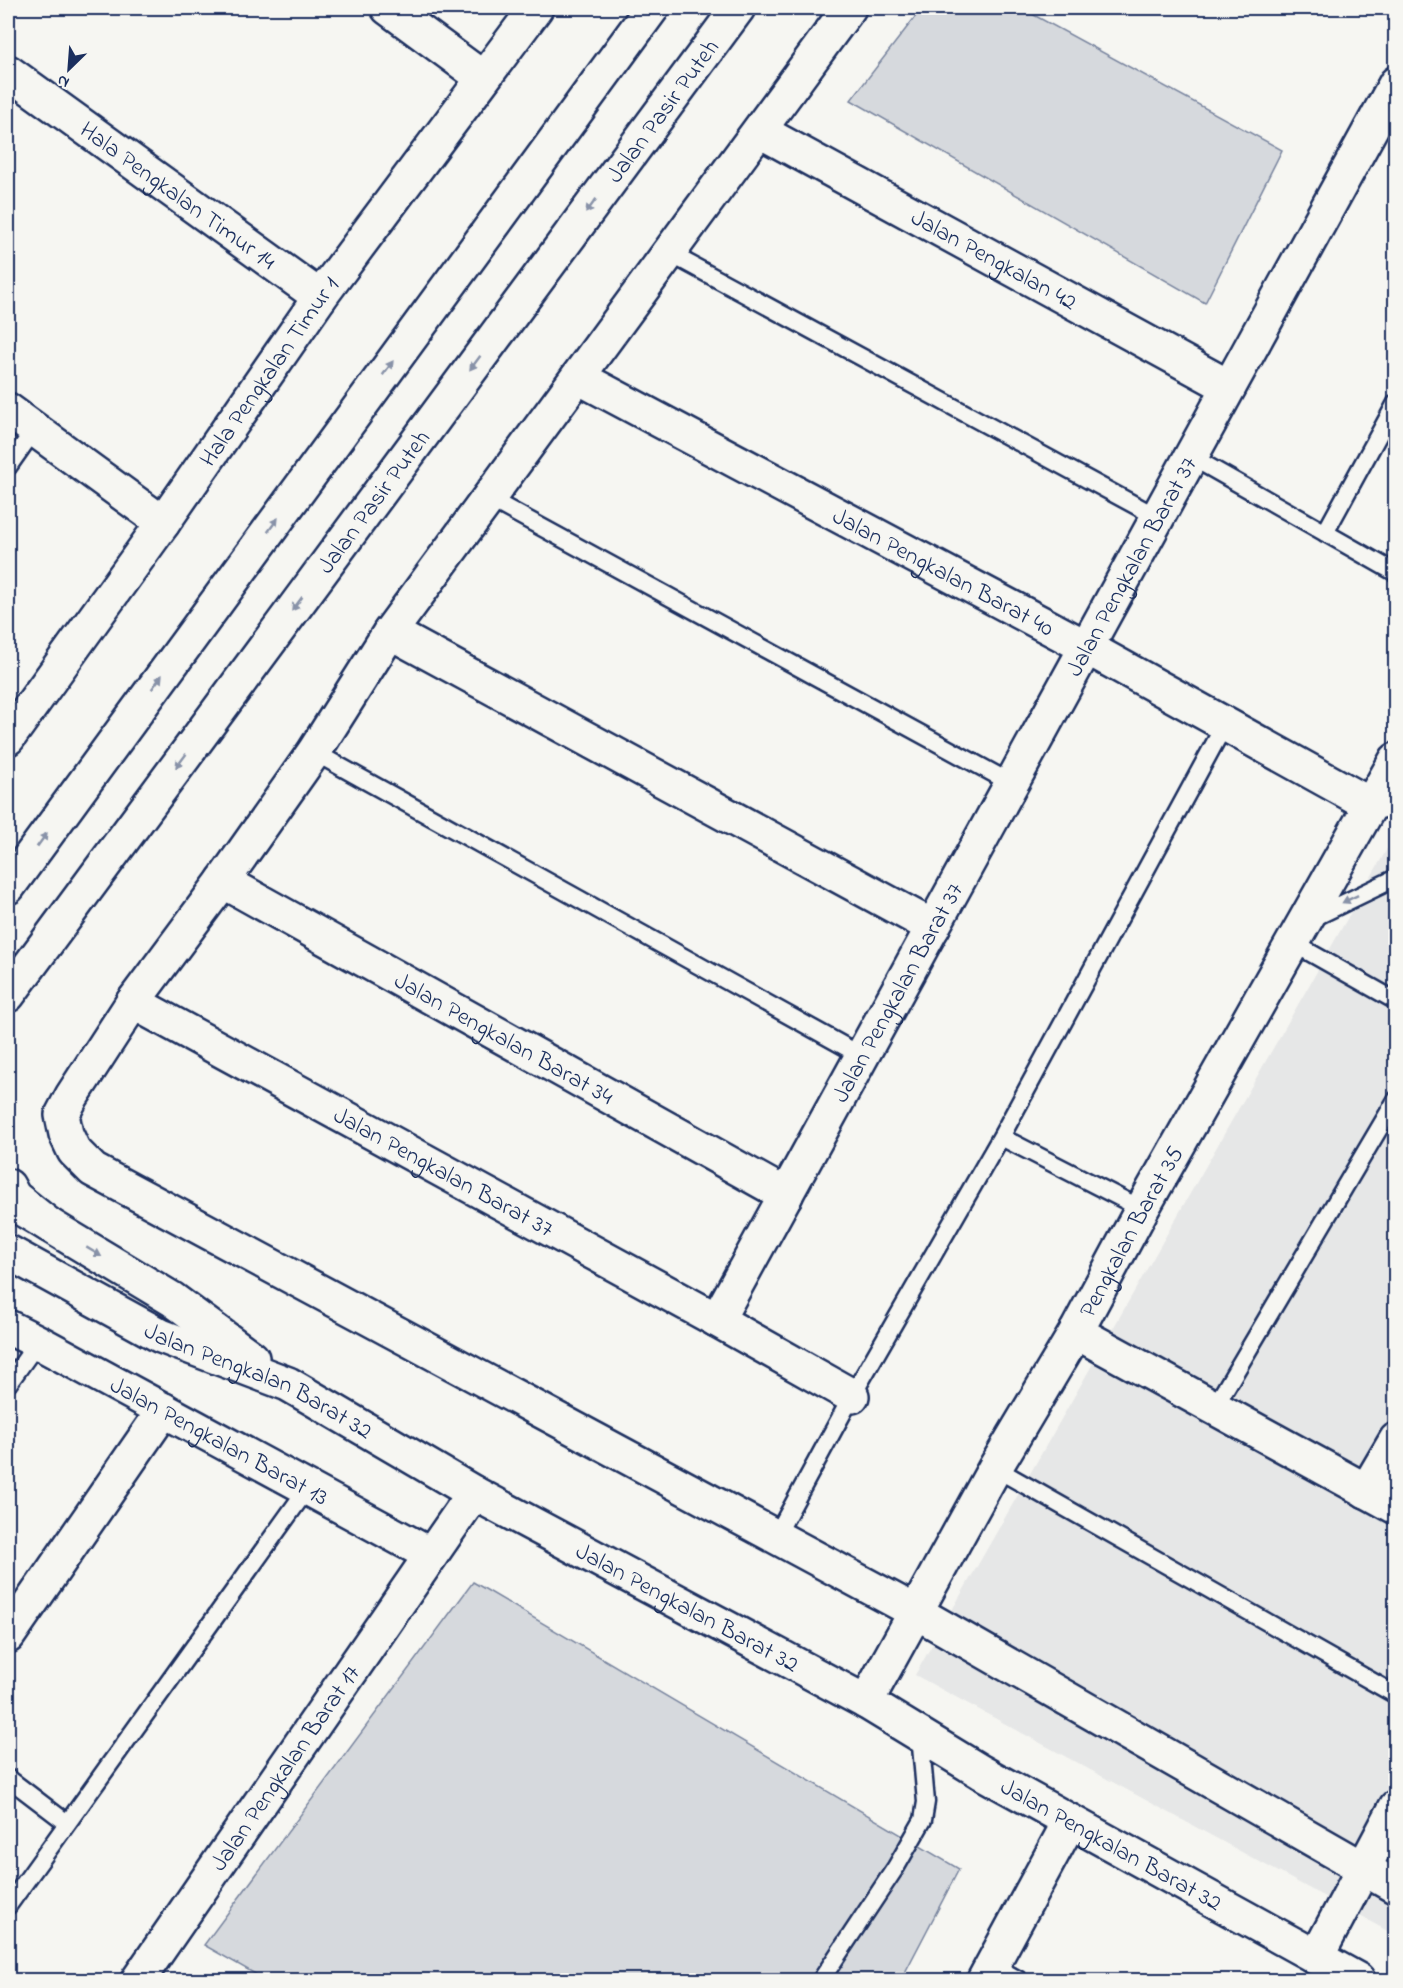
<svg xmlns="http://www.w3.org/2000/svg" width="1403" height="1988" viewBox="0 0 1403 1988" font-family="'Indie Flower',sans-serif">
  <rect width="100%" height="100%" fill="#f6f6f2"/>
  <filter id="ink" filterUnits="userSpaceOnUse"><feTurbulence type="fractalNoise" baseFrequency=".0167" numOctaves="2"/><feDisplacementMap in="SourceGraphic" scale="12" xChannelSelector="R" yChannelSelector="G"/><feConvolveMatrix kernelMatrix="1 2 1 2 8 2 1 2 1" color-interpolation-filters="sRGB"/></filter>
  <g filter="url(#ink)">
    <path fill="#e6e7e7" d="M1395,835V1935L915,1675Z"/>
    <path fill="#d6d9dd" stroke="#78849e" stroke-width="1.5" d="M922,8H1021L1282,150L1205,303L851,100Z
      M473,1582L959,1869L901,1980H266L204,1945Z"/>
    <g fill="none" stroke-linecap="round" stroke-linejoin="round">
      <g stroke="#1b2f5e" stroke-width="21">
        <path id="lane" d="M669,253L1157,517
          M1190,456L1396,573
          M8,467L34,430
          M488,498L1011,783
          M1325,533L1396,403
          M314,752L862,1056
          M1371,805L1380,810L1391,808L1396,802
          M1313,918L1396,878
          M1293,943L1396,1001
          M1001,1137L1142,1209
          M8,1384L38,1342
          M1214,1408L1396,1100
          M995,1468L1396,1695
          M775,1538L852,1396L1001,1137L1225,724
          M8,1778L67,1823
          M8,1906L307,1489
          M992,1965L1019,1980
          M821,1980L896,1867L923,1820L926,1802L920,1735"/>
      </g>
      <g stroke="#1b2f5e" stroke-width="38">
        <g id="street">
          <path d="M388,8L483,78"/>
          <path d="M849,8L390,632L314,752L223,881L133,1002L72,1096L62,1115L66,1134L74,1151L93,1170L916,1612L1396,1887"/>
          <path id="s1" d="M8,72L320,297"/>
          <path id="s2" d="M760,131L1229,387"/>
          <path id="s3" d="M578,377L1086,647L1371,805"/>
          <path d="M8,410L163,523"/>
          <path d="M390,632L933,927"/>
          <path id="s4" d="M8,738L163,523L320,297L536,8"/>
          <path id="s5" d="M223,881L786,1195"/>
          <path id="s6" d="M133,1002L717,1320L852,1396"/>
          <path id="s7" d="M717,1320L1396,83"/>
          <path id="s8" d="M8,1327L38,1342L431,1555"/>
          <path d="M1076,1332L1396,1507"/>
          <path d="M1366,1491L1396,1440"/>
          <path d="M8,1636L164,1410"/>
          <path id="s9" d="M866,1702L995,1468L1076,1332L1142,1209L1396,760"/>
          <path d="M1316,1958L1396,1807"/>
          <path id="s10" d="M138,1980L474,1493"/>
          <path d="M984,1980L1070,1821"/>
        </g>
      </g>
      <g stroke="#1b2f5e" stroke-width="38">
        <g id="secondary">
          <path d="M24,1210L172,1299L252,1358"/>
          <path id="s11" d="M8,1252L161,1336L288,1384L474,1493L866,1702L981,1772L1358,1980"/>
        </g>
      </g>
      <g stroke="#1b2f5e" stroke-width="38">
        <g id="primary">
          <path d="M8,887L652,8"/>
          <path id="s12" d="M8,995L738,8"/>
          <path d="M8,1186L14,1197L49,1225"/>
        </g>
      </g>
      <use href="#lane" stroke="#f6f6f2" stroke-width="16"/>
      <use href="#street" stroke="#f6f6f2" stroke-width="33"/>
      <use href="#secondary" stroke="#f6f6f2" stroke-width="33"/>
      <use href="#primary" stroke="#f6f6f2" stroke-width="33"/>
    </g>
    <defs><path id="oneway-solid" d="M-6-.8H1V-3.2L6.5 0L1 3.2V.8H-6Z" transform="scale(1.5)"/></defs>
    <g fill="#8892a8">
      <use href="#oneway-solid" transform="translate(591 206) rotate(127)"/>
      <use href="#oneway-solid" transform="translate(475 363) rotate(127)"/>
      <use href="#oneway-solid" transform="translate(388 368) rotate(-54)"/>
      <use href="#oneway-solid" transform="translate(273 525) rotate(-54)"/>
      <use href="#oneway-solid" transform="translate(297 604) rotate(127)"/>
      <use href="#oneway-solid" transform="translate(157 682) rotate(-54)"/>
      <use href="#oneway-solid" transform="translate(181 761) rotate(127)"/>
      <use href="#oneway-solid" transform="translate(42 840) rotate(-54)"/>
      <use href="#oneway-solid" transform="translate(1350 899) rotate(154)"/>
      <use href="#oneway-solid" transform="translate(94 1252) rotate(31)"/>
    </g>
  </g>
  <g text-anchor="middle" stroke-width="4.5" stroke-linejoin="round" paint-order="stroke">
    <g font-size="24" fill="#1b2f5e" stroke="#f6f6f2">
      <text dy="8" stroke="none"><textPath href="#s12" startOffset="1100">Jalan Pasir Puteh</textPath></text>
      <text dy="8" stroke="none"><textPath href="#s1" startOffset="210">Hala Pengkalan Timur 14</textPath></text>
      <text dy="8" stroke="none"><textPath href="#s2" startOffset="267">Jalan Pengkalan 42</textPath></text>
      <text dy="8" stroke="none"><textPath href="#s4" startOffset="450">Hala Pengkalan Timur 1</textPath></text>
      <text dy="8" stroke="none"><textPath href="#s12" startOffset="614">Jalan Pasir Puteh</textPath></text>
      <text dy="8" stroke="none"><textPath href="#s7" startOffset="860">Jalan Pengkalan Barat 37</textPath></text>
      <text dy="8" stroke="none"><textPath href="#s3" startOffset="414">Jalan Pengkalan Barat 40</textPath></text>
      <text dy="8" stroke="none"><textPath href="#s7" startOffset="374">Jalan Pengkalan Barat 37</textPath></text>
      <text dy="8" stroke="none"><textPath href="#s5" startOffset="322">Jalan Pengkalan Barat 34</textPath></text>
      <text dy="8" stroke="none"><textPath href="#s6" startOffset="354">Jalan Pengkalan Barat 37</textPath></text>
      <text dy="8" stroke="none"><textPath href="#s9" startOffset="540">Pengkalan Barat 35</textPath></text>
      <text dy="8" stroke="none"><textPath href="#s11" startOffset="282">Jalan Pengkalan Barat 32</textPath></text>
      <text dy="8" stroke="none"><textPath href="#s8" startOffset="240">Jalan Pengkalan Barat 13</textPath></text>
      <text dy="8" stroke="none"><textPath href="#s11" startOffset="768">Jalan Pengkalan Barat 32</textPath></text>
      <text dy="8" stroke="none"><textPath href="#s10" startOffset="258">Jalan Pengkalan Barat 17</textPath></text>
      <text dy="8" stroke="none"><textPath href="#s11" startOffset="1254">Jalan Pengkalan Barat 32</textPath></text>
    </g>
  </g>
  <rect width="1403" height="1988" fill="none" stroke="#f6f6f2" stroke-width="30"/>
  <rect x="15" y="15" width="1373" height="1958" fill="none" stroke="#1b2f5e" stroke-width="2" filter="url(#ink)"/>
  <g transform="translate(69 69) rotate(205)" stroke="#f6f6f2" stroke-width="4.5" paint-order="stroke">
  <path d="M0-4.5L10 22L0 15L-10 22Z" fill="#1b2f5e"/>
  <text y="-9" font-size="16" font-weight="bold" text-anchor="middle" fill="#1b2f5e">N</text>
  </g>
</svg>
